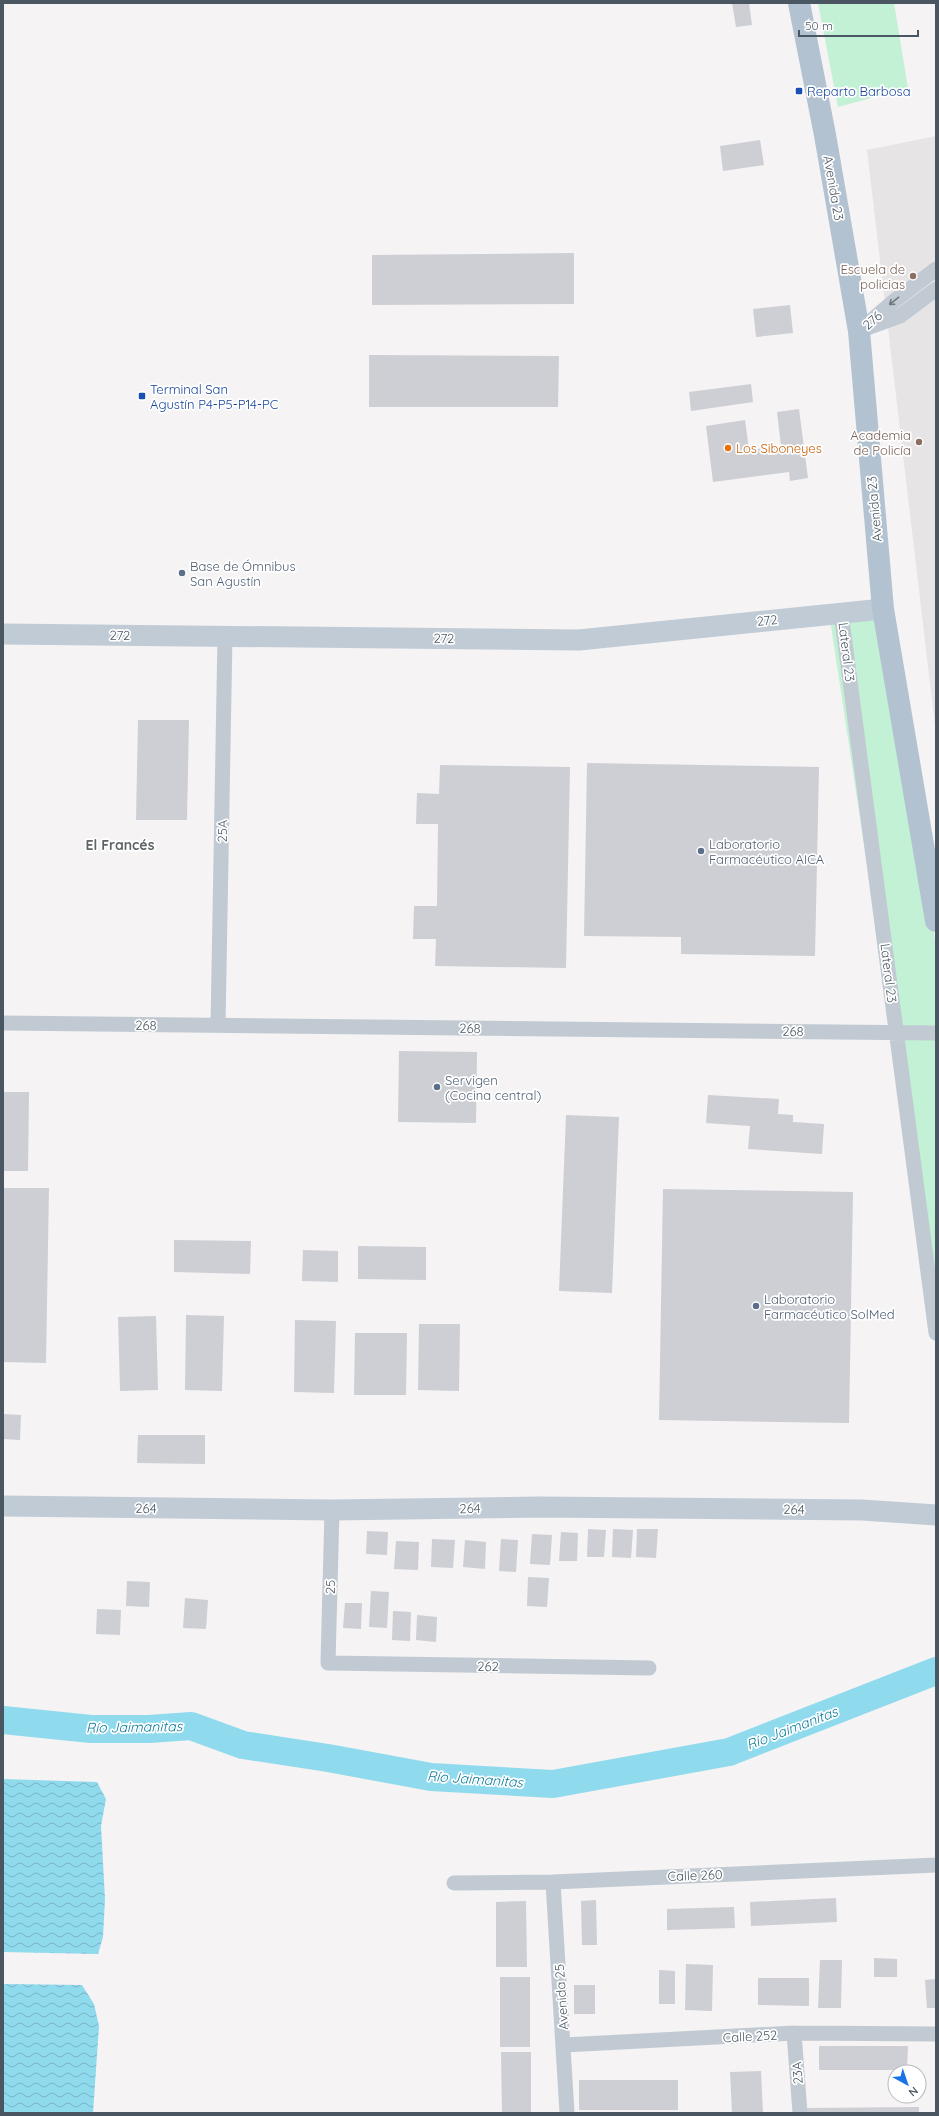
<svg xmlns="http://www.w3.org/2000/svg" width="939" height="2116" viewBox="0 0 939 2116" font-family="Quicksand,sans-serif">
  <defs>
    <pattern id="water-waves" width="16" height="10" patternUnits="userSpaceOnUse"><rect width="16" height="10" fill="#90daee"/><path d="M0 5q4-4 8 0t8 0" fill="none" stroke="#78b4c4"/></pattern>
  </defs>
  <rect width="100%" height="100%" fill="#f5f3f3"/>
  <path fill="#e6e4e5" d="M936,136V734L867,150Z"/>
  <path fill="#c3f1d5" d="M818,3H894L908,88L838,107Z
    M883,609L936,946V1323L830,619Z"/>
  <path fill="url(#water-waves)" d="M3,1779L97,1782L106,1799L101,1826L105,1899L103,1937L98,1954L3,1952Z
    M3,1984L82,1985L94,2004L99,2026L93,2113H3Z"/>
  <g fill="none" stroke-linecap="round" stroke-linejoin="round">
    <path stroke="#90daee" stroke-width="28" d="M3,1720L91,1729H149L191,1726L243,1745L328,1758L431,1777L553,1784L729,1752L936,1671"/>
  </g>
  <path fill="#cdcfd5" d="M732,3H749L752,25L736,27Z
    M760,140L764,165L723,171L720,146Z
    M574,253V304L372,305V255Z
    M790,305L793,333L756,337L753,309Z
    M369,355L559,356L558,407H369Z
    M751,384L753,402L691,411L689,392Z
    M799,409L808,478L790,481L789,472L713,482L706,426L745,420L749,450L781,446L777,412Z
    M138,720H189L187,820H136Z
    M587,763L819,767L815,956L681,954V937L584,936Z
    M440,765L570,767L566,968L435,966L436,939H413L414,906H437L438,824H416L417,793L439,794Z
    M399,1051L477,1052L476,1123L398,1122Z
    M3,1092H29L28,1171H3Z
    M708,1095L779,1099L778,1114L793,1115V1122L824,1124L822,1154L748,1149L750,1126L706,1123Z
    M566,1115L619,1117L612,1293L559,1291Z
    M3,1188H49L46,1363L3,1362Z
    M663,1189L853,1192L849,1423L659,1420Z
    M174,1240L251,1241L250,1274L174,1272Z
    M358,1246L426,1247V1280L358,1279Z
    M303,1250L338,1251V1282L302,1281Z
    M186,1315L224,1316L222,1391L185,1390Z
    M156,1316L158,1390L120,1391L118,1317Z
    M295,1320L336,1321L334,1393L294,1392Z
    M419,1324H460L459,1391L418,1390Z
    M355,1333H407L406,1395H354Z
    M3,1414L21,1415L20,1440L3,1439Z
    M138,1435H205V1464L137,1463Z
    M588,1529L606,1530L604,1557H587Z
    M613,1529L633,1530L631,1558L612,1557Z
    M637,1529H658L656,1558L636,1557Z
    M367,1531L388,1532L387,1555L366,1554Z
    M561,1532L578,1533L577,1561H559Z
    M532,1534L552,1535L550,1565L530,1564Z
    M432,1539L455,1540L453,1568L431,1567Z
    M501,1539L518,1540L516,1572L499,1571Z
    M465,1540L486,1542L485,1569L463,1567Z
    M396,1541L419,1542L418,1570L394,1569Z
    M528,1577L549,1578L547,1607L527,1606Z
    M127,1581L150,1582L149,1607L126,1606Z
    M371,1591L389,1592L387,1628L369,1627Z
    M185,1598L208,1600L206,1629L183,1628Z
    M345,1603H362L361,1629L343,1628Z
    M97,1609L121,1610L120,1635L96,1634Z
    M393,1611L411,1612L410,1641L392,1640Z
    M417,1615L437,1617L436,1642L416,1640Z
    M836,1898L837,1922L751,1926L750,1902Z
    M596,1900L597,1945H582L581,1901Z
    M526,1901L527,1967H496V1902Z
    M734,1907L735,1928L667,1930V1909Z
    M874,1958L897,1959V1977H874Z
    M820,1960H842L841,2008H818Z
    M686,1964L713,1965L712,2011L685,2010Z
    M659,1970L675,1971V2004H659Z
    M500,1977H530V2047H500Z
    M758,1978H809V2006L758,2005Z
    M936,1979V2008H927L925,1980Z
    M574,1985H595V2014H574Z
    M819,2046H908L907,2070H819Z
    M501,2052H531V2113H502Z
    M761,2071L763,2113H732L730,2072Z
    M579,2080H678V2110H579Z
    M919,2107V2113H805V2108Z"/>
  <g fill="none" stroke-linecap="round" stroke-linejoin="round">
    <path stroke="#c1cad2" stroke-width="15" d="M936,269L894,301L859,331L900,316L936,289
      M841,613L936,1333
      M3,1023L936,1033
      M218,1025L225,636
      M332,1510L328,1663L649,1668
      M553,1882L567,2113
      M454,1883L553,1882L936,1865
      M794,2033L800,2113
      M564,2045L794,2033L936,2034"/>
    <path stroke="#c1cbd6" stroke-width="21" d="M3,634L579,640L883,609
      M3,1506L332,1510L540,1507L862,1510L936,1515"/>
    <path stroke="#b3c2d1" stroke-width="22" d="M799,3L825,135L859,331L883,609L936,921"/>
  </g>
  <defs><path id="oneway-shaft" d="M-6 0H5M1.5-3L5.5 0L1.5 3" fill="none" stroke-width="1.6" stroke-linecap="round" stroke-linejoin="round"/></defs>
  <use stroke="#6e7983" href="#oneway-shaft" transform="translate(894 301) rotate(141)"/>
  <g fill="#1a4fb4" stroke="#fff" stroke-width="1.5">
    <rect x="795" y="87" width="8" height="8" rx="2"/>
    <rect x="138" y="392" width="8" height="8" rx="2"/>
  </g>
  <g fill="#8d6e63" stroke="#fff" stroke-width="1.5">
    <circle cx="913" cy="276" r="4"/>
    <circle cx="919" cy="442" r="4"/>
  </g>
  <circle fill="#e8710a" stroke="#fff" stroke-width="1.5" cx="728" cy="448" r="4"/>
  <g fill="#5c6f8a" stroke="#fff" stroke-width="1.5">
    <circle cx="182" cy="573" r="4"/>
    <circle cx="701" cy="851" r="4"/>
    <circle cx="437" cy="1087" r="4"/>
    <circle cx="756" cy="1306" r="4"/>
  </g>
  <g text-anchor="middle" stroke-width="3.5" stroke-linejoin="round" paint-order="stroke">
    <g font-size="13" fill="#164399" stroke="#fff" text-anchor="start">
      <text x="807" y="96">Reparto Barbosa</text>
      <text x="150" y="394">Terminal San<tspan x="150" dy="15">Agustín P4-P5-P14-PC</tspan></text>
    </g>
    <g font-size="13" fill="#4a5661" stroke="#fff">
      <text transform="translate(834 188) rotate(80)" y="5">Avenida 23</text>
      <text transform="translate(872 320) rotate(-41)" y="5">276</text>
      <text transform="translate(874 509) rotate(-95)" y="5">Avenida 23</text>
      <text transform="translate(767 620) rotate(-6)" y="5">272</text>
      <text transform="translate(120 635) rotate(1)" y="5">272</text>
      <text transform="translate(444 638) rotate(1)" y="5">272</text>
      <text transform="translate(847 652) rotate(83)" y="5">Lateral 23</text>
      <text transform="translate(222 831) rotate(-89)" y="5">25A</text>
      <text transform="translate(889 973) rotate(83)" y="5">Lateral 23</text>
      <text transform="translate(146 1025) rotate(1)" y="5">268</text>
      <text transform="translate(470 1028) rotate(1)" y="5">268</text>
      <text transform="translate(793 1031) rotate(1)" y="5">268</text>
      <text transform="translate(146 1508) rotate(1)" y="5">264</text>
      <text transform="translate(470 1508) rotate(-1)" y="5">264</text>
      <text transform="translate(794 1509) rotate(1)" y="5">264</text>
      <text transform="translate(330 1587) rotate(-88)" y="5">25</text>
      <text transform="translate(488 1666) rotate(1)" y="5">262</text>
      <text transform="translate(695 1875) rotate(-2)" y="5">Calle 260</text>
      <text transform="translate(561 1997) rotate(-94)" y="5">Avenida 25</text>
      <text transform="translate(750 2036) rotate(-3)" y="5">Calle 252</text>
      <text transform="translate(797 2073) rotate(-94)" y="5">23A</text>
    </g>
    <g font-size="13" fill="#785e54" stroke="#fff" text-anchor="end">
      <text x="905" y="274">Escuela de<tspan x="905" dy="15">policias</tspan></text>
      <text x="911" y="440">Academia<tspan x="911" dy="15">de Policía</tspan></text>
    </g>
    <g font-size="13" fill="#c56008" stroke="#fff" text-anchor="start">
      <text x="736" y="453">Los Siboneyes</text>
    </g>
    <g font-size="13" fill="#4e5e75" stroke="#fff" text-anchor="start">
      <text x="190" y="571">Base de Ómnibus<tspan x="190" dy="15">San Agustín</tspan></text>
      <text x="709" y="849">Laboratorio<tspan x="709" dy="15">Farmacéutico AICA</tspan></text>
      <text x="445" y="1085">Servigen<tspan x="445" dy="15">(Cocina central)</tspan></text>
      <text x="764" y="1304">Laboratorio<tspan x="764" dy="15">Farmacéutico SolMed</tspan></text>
    </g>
    <g font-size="14" font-weight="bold" fill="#5f6368" stroke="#fff">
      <text x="120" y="850">El Francés</text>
    </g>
    <g font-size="14" font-style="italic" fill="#0c7c9b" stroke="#fff">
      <text transform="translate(134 1727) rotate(-1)" y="5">Río Jaimanitas</text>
      <text transform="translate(792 1728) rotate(-21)" y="5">Río Jaimanitas</text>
      <text transform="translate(475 1779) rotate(4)" y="5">Río Jaimanitas</text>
    </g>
  </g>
  <rect width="939" height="2116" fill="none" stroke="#4a5661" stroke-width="8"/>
  <g transform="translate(907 2084) rotate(140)"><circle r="19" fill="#ffffff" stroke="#b7bbc0"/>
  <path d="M0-3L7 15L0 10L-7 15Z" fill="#1a73e8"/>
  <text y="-6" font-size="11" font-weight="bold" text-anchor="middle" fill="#4a5661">N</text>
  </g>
  <path d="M799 30v6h119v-6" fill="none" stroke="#4a5661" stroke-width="2"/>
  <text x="805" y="30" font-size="12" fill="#4a5661" stroke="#ffffff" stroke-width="3" paint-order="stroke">50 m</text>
</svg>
